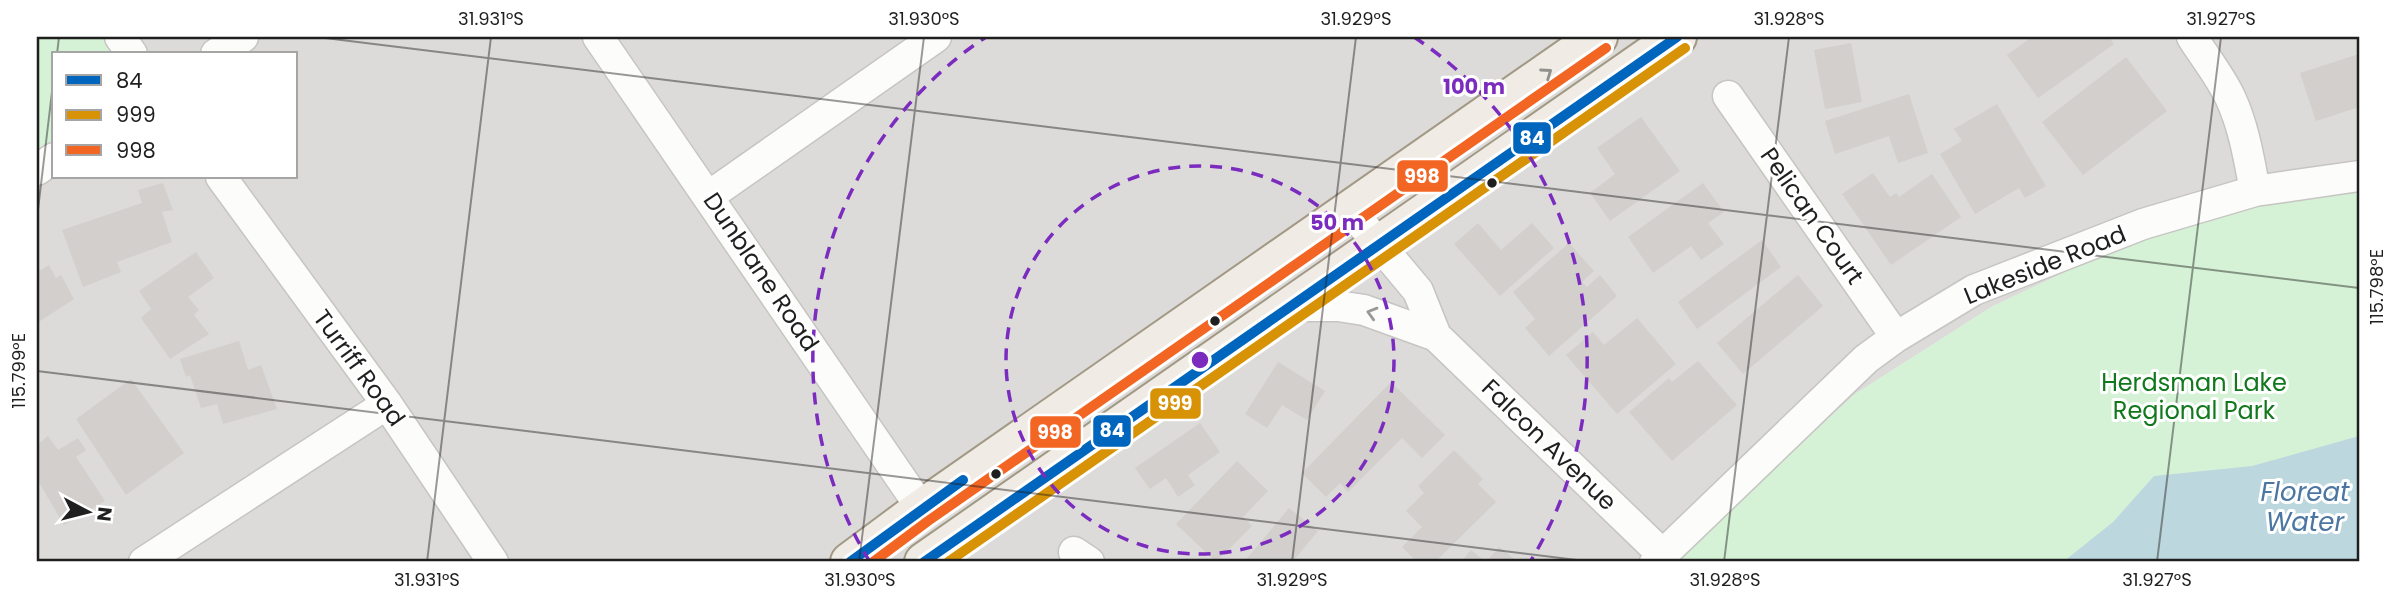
<svg xmlns="http://www.w3.org/2000/svg" width="2396" height="599" viewBox="0 0 2396 599" font-family="Poppins,sans-serif">
  <rect width="100%" height="100%" fill="#edebe7"/>
  <path fill="#dcdbd9" fill-rule="evenodd" d="M37,37H2359V189L2265,201L2112,250L1993,306L1855,394L1673,562H37ZM54,54H296V177H54Z"/>
  <path fill="#d6f2d6" d="M37,37H102L114,54H54V142L37,153Z
    M2359,189V562H1673L1855,394L1993,306L2112,250L2265,201Z"/>
  <path fill="#bdd7de" d="M2359,436V562H2063L2113,522L2154,476L2252,466Z"/>
  <path fill="#d2cfcc" d="M2032,37H2109L2114,44L2038,98L2007,55Z
    M1851,43L1862,102L1825,109L1814,50Z
    M2359,54V93L2357,94L2359,107L2316,121L2300,73Z
    M2126,57L2167,111L2083,175L2042,122Z
    M1909,94L1928,153L1898,163L1889,136L1835,154L1825,121Z
    M1997,104L2046,186L2025,198L2019,188L1975,214L1940,154L1962,141L1954,129Z
    M1641,117L1680,171L1610,221L1590,193L1615,174L1597,148Z
    M1873,173L1890,197L1896,193L1899,197L1932,174L1961,217L1891,265L1842,194Z
    M163,183L173,210L162,212L172,242L117,262L121,272L83,287L62,230L142,203L138,190Z
    M1703,183L1724,212L1708,223L1724,244L1701,260L1691,246L1653,273L1628,237Z
    M1478,223L1501,250L1532,223L1554,248L1500,296L1454,244Z
    M1762,240L1781,267L1697,329L1678,302Z
    M1569,243L1594,271L1582,282L1587,287L1600,275L1617,296L1549,356L1525,328L1535,319L1513,292Z
    M196,252L214,278L188,297L199,310L194,315L209,334L170,359L141,318L151,309L139,291Z
    M49,265L56,278L61,275L74,299L37,323V272Z
    M1798,275L1823,306L1743,374L1717,343Z
    M1637,318L1676,364L1617,414L1566,355L1593,332L1604,345Z
    M239,341L248,370L261,365L277,409L223,424L217,404L201,408L190,375L186,377L180,359Z
    M1698,361L1737,405L1672,461L1629,412L1669,378L1672,382Z
    M1278,362L1325,391L1307,420L1282,405L1267,428L1245,414Z
    M131,379L184,453L126,495L76,419Z
    M1391,382L1445,435L1422,458L1402,438L1348,492L1340,483L1326,497L1302,473Z
    M1200,423L1220,452L1188,475L1195,485L1178,497L1166,478L1150,489L1135,468Z
    M48,436L58,450L78,438L86,450L76,457L105,501L64,525L37,479V445Z
    M1454,450L1483,479L1478,484L1496,502L1435,562H1417L1402,547L1422,527L1406,511L1424,493L1418,486Z
    M1237,461L1268,491L1243,517L1252,526L1216,562L1176,524Z
    M1289,508L1318,531L1294,560L1298,562H1244Z
    M1499,547L1518,562H1461L1471,550L1486,562Z"/>
  <g fill="none" stroke-linecap="round" stroke-linejoin="round">
    <g stroke="#c6c5c3" stroke-width="33">
      <path id="minor" d="M120,37L132,54
        M598,37L911,493L920,510
        M2192,37C2204,56 2220,76 2230,97C2244,127 2249,159 2255,191
        M216,54L243,37
        M1728,96L1896,337
        M37,170L54,158
        M221,177L387,404L493,562
        M709,196L936,37
        M1351,211L1418,291L1436,336
        M1291,306H1338L1364,310L1436,336L1662,554
        M1074,552L1089,562
        M144,562L387,404
        M1655,562L1866,359L1896,337L1974,290L2143,224L2255,191L2359,176"/>
    </g>
    <g stroke="#a29985" stroke-width="42">
      <path id="major" d="M850,562L920,510L1598,37
        M924,562L1677,37"/>
    </g>
    <use href="#minor" stroke="#fcfcfb" stroke-width="30"/>
    <use href="#major" stroke="#f0ece5" stroke-width="38"/>
    <g stroke="#fff" stroke-width="16">
      <path id="bus-1" d="M850,562L963,480
        M924,562L1677,37"/>
    </g>
    <g stroke="#fff" stroke-width="16">
      <path id="bus-2" d="M948,562L1685,48"/>
    </g>
    <g stroke="#fff" stroke-width="16">
      <path id="bus-3" d="M873,562L928,521L1606,48"/>
    </g>
    <use href="#bus-1" stroke="#0065bd" stroke-width="10"/>
    <use href="#bus-2" stroke="#d79205" stroke-width="10"/>
    <use href="#bus-3" stroke="#f26522" stroke-width="10"/>
  </g>
  <defs><path id="oneway-chevron" d="M-2-3.5L2.5 0L-2 3.5" fill="none" stroke-width="1.6" stroke-linecap="round" stroke-linejoin="round" transform="scale(1.75)"/></defs>
  <use stroke="#92908c" href="#oneway-chevron" transform="translate(1547 73) rotate(-35)"/>
  <use stroke="#999998" href="#oneway-chevron" transform="translate(1372 313) rotate(-164)"/>
  <path fill="none" stroke="#1f1f1f" stroke-width="2" stroke-opacity="0.45" d="M317,37L2359,288M57,54L59,37M37,218L54,75M37,371L1593,562M427,562L491,37M859,562L924,37M1292,562L1356,37M1724,562L1789,37M2157,562L2221,37"/>
  <g fill="none" stroke="#7b2cbf" stroke-width="3.5" stroke-dasharray="12 9">
    <circle cx="1200" cy="360" r="194"/>
    <path d="M870 562A387 387 0 0 1 986 37M1414 37A387 387 0 0 1 1530 562"/>
  </g>
  <g fill="#1f1f1f" stroke="#fff" stroke-width="2.5">
    <circle cx="1492" cy="183" r="6"/>
    <circle cx="1215" cy="321" r="6"/>
    <circle cx="996" cy="474" r="6"/>
  </g>
  <g text-anchor="middle" stroke-width="6" stroke-linejoin="round" paint-order="stroke">
    <g font-size="24" fill="#1f1f1f" stroke="#fff">
      <text transform="translate(1812 216) rotate(55)" y="8">Pelican Court</text>
      <text transform="translate(2045 265) rotate(-22)" y="8">Lakeside Road</text>
      <text transform="translate(761 272) rotate(56)" y="8">Dunblane Road</text>
      <text transform="translate(359 368) rotate(54)" y="8">Turriff Road</text>
      <text transform="translate(1549 445) rotate(44)" y="8">Falcon Avenue</text>
    </g>
    <g font-size="24" fill="#11781c" stroke="#fff">
      <text x="2194" y="391">Herdsman Lake<tspan x="2194" dy="28">Regional Park</tspan></text>
    </g>
    <g font-size="26" font-style="italic" fill="#4c76a2" stroke="#fff">
      <text x="2305" y="501">Floreat<tspan x="2305" dy="30">Water</tspan></text>
    </g>
  </g>
  <circle cx="1200" cy="360" r="10" fill="#7b2cbf" stroke="#fff" stroke-width="3.5"/>
  <g font-size="21" text-anchor="middle" font-weight="bold" fill="#7b2cbf" stroke="#fff" stroke-width="6" stroke-linejoin="round" paint-order="stroke">
    <text x="1474" y="94">100 m</text>
    <text x="1337" y="230">50 m</text>
  </g>
  <g stroke="#fff" stroke-width="2.5">
    <rect x="1512" y="121" width="40" height="34" rx="7" fill="#0065bd"/>
    <rect x="1396" y="159" width="53" height="34" rx="7" fill="#f26522"/>
    <rect x="1149" y="387" width="53" height="33" rx="7" fill="#d79205"/>
    <rect x="1092" y="414" width="40" height="34" rx="7" fill="#0065bd"/>
    <rect x="1029" y="415" width="53" height="34" rx="7" fill="#f26522"/>
  </g>
  <g font-size="19" text-anchor="middle" font-weight="bold" fill="#fff">
    <text x="1532" y="145">84</text>
    <text x="1422" y="183">998</text>
    <text x="1175" y="410">999</text>
    <text x="1112" y="437">84</text>
    <text x="1055" y="439">998</text>
  </g>
  <rect width="2396" height="599" fill="none" stroke="#ffffff" stroke-width="77"/>
  <rect x="52" y="52" width="245" height="126" fill="#ffffff" stroke="#a5a5a5" stroke-width="2"/>
  <rect x="66" y="75" width="35" height="10" fill="#0065bd" stroke="#a5a5a5" stroke-width="2"/>
  <text x="116" y="88" font-size="21" fill="#1f1f1f">84</text>
  <rect x="66" y="110" width="35" height="10" fill="#d79205" stroke="#a5a5a5" stroke-width="2"/>
  <text x="116" y="122" font-size="21" fill="#1f1f1f">999</text>
  <rect x="66" y="145" width="35" height="10" fill="#f26522" stroke="#a5a5a5" stroke-width="2"/>
  <text x="116" y="158" font-size="21" fill="#1f1f1f">998</text>
  <g transform="translate(88 512) rotate(97)" stroke="#ffffff" stroke-width="5" paint-order="stroke">
  <path d="M0-5L12 26L0 18L-12 26Z" fill="#1f1f1f"/>
  <text y="-10" font-size="19" font-weight="bold" text-anchor="middle" fill="#1f1f1f">N</text>
  </g>
  <rect x="38" y="38" width="2320" height="522" fill="none" stroke="#1f1f1f" stroke-width="2.5"/>
  <g font-size="18" text-anchor="middle" fill="#1f1f1f">
    <text x="491" y="25">31.931°S</text>
    <text x="924" y="25">31.930°S</text>
    <text x="1356" y="25">31.929°S</text>
    <text x="1789" y="25">31.928°S</text>
    <text x="2221" y="25">31.927°S</text>
    <text transform="translate(2377 287) rotate(-90)" y="6">115.798°E</text>
    <text transform="translate(19 371) rotate(-90)" y="6">115.799°E</text>
    <text x="427" y="586">31.931°S</text>
    <text x="860" y="586">31.930°S</text>
    <text x="1292" y="586">31.929°S</text>
    <text x="1725" y="586">31.928°S</text>
    <text x="2157" y="586">31.927°S</text>
  </g>
</svg>
